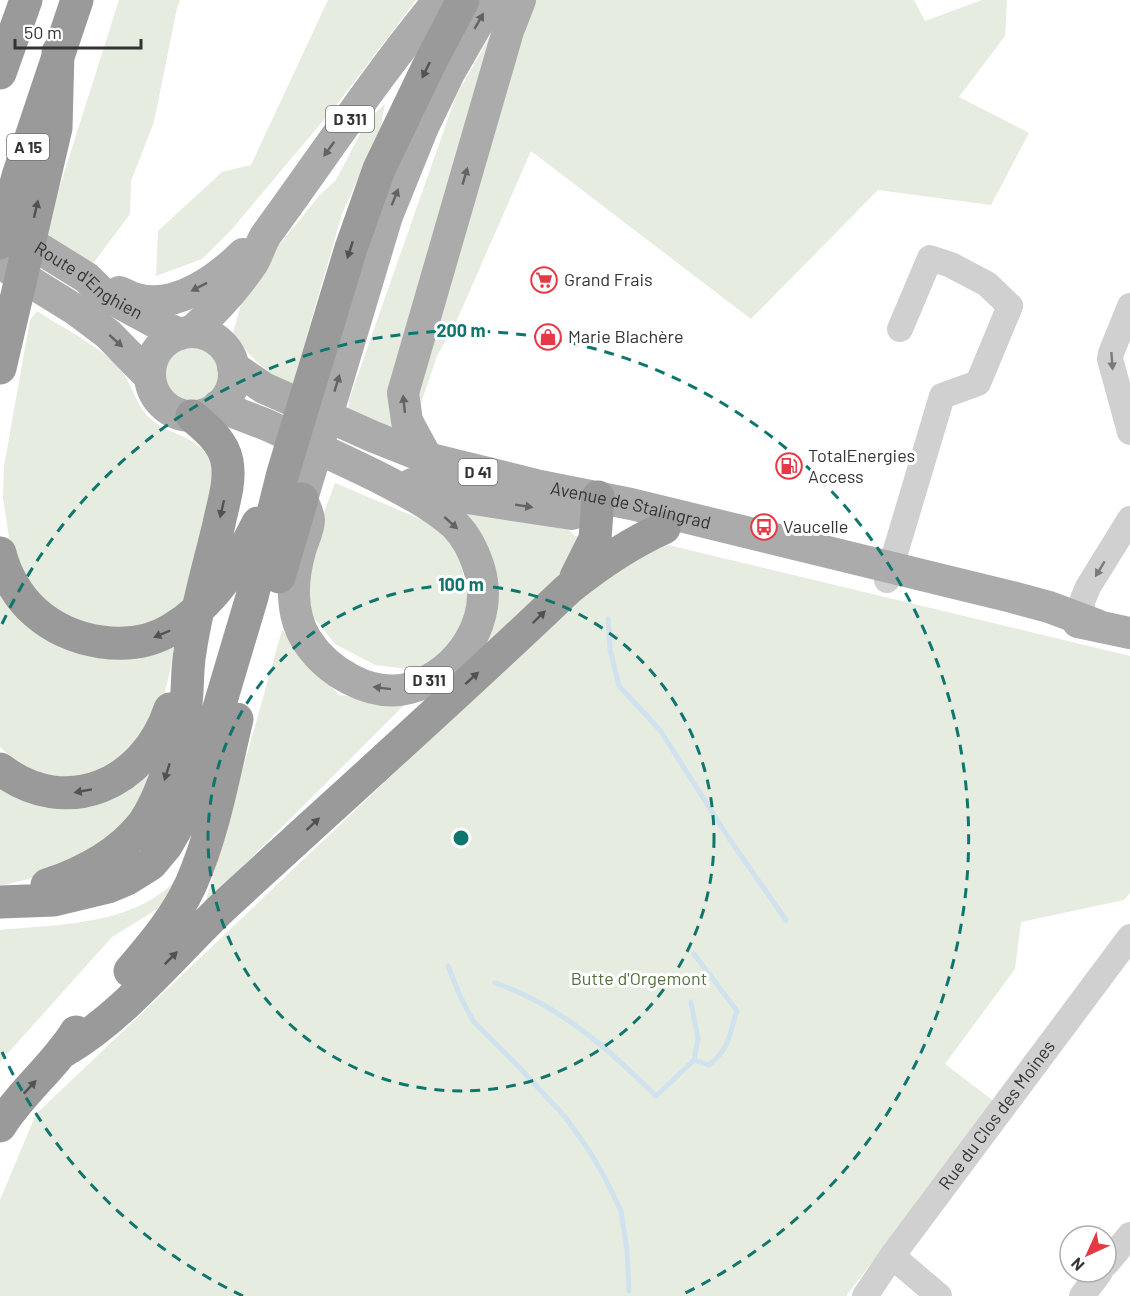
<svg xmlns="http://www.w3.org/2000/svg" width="1130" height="1296" viewBox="0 0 1130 1296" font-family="Barlow,sans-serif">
  <rect width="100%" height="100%" fill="#fff"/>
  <path fill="#e6ecdf" d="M119,0H180L177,8L154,122L131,181L130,214L92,265L44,236Z
    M328,0H416L338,103L232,229L202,259L156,276L158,231L222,172L251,165Z
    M536,0H914L925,21L982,0H1007L1005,36L959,97L1029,133L991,205L878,190L751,319L531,151L457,320L437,356L415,421L417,378L491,123Z
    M505,10L394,431L348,412L349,400L456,96Z
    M385,104L380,130L342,214L292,387C269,375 247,355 233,333L246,286L319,196L336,180L368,119Z
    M37,311C61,327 102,347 120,369C133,384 135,406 151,419C167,434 190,434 204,452L211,449L219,467L184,605L148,628L74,625L28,584L10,544L3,498L4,466L30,320Z
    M165 374a27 27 0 1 1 54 0a27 27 0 1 1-54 0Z
    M335,483L432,524L456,549L470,598L467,623L446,650L416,670L375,665L335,644L311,614L305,574L313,542Z
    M442,508L568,529L575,536L588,538L578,560L455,677L486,627Z
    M668,545L1130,656V893L1124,900L1021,922L1015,969L945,1064L995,1102L846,1296H0V1200L36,1114L549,626L626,558L647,554Z
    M0,581L19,610L175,643C170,667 168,692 156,713C139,744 109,775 73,779C57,781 39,774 25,766C16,760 8,755 0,747Z
    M282,630L339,695L405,704L205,904Z
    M158,761L132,822L56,872L0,886V783L22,796Z
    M178,878L159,908L112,937L0,1062V930C61,924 133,926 178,878Z"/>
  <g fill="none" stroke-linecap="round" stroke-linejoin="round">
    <path stroke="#cfe2ee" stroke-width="5" d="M608,619L610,649L619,686L660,730L728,837L786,920
      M694,954L737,1011C728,1036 731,1047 709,1065L694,1060
      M448,966L460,996L473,1021L517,1065L566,1118L590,1152L605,1178L621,1211L627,1250L629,1291
      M495,983C558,1004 610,1050 656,1096L694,1060L698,1039L691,1002"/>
    <g stroke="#d0d0d0" stroke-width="26">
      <path d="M1130,306L1111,353L1110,359L1130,432"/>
      <path d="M887,580L942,396L978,383L1010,306L987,284L951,265L930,258L900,329"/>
      <path d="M1079,622L1083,599L1088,587L1130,519"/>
      <path d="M892,1256L939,1296"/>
      <path d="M1106,1264L1130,1235"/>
      <path id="s1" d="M865,1296L892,1256L1130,937"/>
      <path d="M1082,1296L1100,1272"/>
    </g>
    <g stroke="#ababab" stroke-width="32">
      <path id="s2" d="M8,229L87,278L103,294L162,326L180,334"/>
      <path d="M0,263L76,310L108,334L150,377"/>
      <path d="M119,292C125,294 131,298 137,299C175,310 218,279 243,254"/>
      <path d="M191,332C214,312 235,289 252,264C258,255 260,244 266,235C323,157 377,75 439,0"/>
      <circle cx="192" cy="374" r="42"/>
      <path id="s3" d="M233,367L264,388L374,437L427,458L540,486L631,504L1012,597L1049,607L1097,625"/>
      <path d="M218,406L267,425C306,443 344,460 382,479C407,492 434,506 455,525C467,537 474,552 479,568C495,619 460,673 410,688C371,699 326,671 306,639C290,613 292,579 300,551C302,542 309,530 309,520C309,514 304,505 302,499L387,216L423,127L449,73L491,0"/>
      <path d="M427,458L407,421L403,393L508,31L520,0"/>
      <path d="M412,484L461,497L572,514"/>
      <path d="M1078,622L1130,633"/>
    </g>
    <path stroke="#9a9a9a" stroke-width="33" d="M0,73L26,0
      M0,243L18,176L77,0
      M0,368L56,128L58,52
      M0,553C5,574 18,597 35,612C70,643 130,655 172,629C213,604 237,565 258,523
      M279,577L302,499
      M576,577L595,539L598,497
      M0,769C67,820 145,784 170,709
      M47,885C83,873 118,855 142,825C161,800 176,747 184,716C189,695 186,673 190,652C196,609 209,566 219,524C223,504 231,482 227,461C223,441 206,428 192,416
      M0,902L54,900L108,887L127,879L151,864L166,846L180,822L192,796L218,711L252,597L283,473L351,248L379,169L429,65L463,0
      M130,971C153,944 176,917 191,884C214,832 224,773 237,719
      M64,1051C124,1016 174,953 225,905C339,800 456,696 568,589C599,564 628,544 664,528
      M0,1126C22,1091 55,1066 76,1032"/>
  </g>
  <defs><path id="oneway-solid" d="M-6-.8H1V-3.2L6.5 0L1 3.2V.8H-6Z" transform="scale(1.5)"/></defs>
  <g fill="#636363">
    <use href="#oneway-solid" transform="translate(479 21) rotate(-60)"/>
    <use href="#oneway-solid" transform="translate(329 149) rotate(126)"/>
    <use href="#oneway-solid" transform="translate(465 176) rotate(-74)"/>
    <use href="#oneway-solid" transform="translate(395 197) rotate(-68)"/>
    <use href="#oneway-solid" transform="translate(199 287) rotate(153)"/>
    <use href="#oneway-solid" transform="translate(116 341) rotate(42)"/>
    <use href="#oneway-solid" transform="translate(337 383) rotate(-73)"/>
    <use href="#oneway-solid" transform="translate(404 404) rotate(-96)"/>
    <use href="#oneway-solid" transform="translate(524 506) rotate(9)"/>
    <use href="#oneway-solid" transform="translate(451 523) rotate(42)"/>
    <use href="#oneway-solid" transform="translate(382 688) rotate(-173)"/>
  </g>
  <g fill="#525252">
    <use href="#oneway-solid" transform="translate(426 70) rotate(116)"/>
    <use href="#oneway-solid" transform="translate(36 209) rotate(-77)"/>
    <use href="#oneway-solid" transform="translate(350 250) rotate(108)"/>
    <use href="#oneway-solid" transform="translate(222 509) rotate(103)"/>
    <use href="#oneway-solid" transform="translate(539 617) rotate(-44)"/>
    <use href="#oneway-solid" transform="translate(162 634) rotate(157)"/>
    <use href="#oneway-solid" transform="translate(472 678) rotate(-42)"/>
    <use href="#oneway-solid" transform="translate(167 772) rotate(107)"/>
    <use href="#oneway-solid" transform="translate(83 791) rotate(170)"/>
    <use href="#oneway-solid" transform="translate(313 824) rotate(-43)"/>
    <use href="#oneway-solid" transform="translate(171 958) rotate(-45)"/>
    <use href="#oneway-solid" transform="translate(30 1087) rotate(-47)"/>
  </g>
  <g fill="#7a7a7a">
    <use href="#oneway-solid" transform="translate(1112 361) rotate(86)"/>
    <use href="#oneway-solid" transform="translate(1100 569) rotate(121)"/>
  </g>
  <g fill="none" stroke="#0f766e" stroke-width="3" stroke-dasharray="10 8">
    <circle cx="461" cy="838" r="253"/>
    <path d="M243 1296A507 507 0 0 1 2 1052M2 624A507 507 0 1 1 679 1296"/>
  </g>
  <defs>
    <g id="supermarket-ring" transform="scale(1.35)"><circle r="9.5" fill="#fff" stroke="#e63946" stroke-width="1.5"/><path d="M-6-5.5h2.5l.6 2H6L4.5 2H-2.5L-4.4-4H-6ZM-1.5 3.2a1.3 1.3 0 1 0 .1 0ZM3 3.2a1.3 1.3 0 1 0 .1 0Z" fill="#e63946"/></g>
    <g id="shop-ring" transform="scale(1.35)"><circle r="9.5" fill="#fff" stroke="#e63946" stroke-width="1.5"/><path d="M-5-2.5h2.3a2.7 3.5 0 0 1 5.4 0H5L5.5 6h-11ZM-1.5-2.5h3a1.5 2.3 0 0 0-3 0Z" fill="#e63946"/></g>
    <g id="fuel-ring" transform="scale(1.35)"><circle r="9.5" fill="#fff" stroke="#e63946" stroke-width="1.5"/><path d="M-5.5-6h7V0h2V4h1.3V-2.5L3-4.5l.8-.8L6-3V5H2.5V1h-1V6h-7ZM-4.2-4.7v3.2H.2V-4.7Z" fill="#e63946"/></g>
    <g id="bus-ring" transform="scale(1.35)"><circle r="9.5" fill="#fff" stroke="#e63946" stroke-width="1.5"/><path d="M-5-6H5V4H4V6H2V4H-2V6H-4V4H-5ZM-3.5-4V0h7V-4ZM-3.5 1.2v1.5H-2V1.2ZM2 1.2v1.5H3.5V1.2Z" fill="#e63946"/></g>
  </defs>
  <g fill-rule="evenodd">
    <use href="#supermarket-ring" x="544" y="280"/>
    <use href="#shop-ring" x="548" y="337"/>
    <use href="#fuel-ring" x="789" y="466"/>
    <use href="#bus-ring" x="764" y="527"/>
  </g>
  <g text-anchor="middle" stroke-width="6" stroke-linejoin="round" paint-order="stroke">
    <g fill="#fff" stroke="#707070" stroke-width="1.5">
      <rect x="326" y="106" width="48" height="26" rx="4.5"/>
      <rect x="7" y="134" width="42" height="26" rx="4.5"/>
      <rect x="458.5" y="459" width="39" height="26" rx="4.5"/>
      <rect x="405" y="667" width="48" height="26" rx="4.5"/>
    </g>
    <g font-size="16" font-weight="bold" fill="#333">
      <text x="350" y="125">D 311</text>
      <text x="28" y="153">A 15</text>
      <text x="478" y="478">D 41</text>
      <text x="429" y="686">D 311</text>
    </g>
    <g font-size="18" fill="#333" stroke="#fff" text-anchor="start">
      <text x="564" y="286">Grand Frais</text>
      <text x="568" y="343">Marie Blachère</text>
      <text x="808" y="462">TotalEnergies<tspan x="808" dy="21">Access</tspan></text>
      <text x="783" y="533">Vaucelle</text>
    </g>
    <g font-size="18" fill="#333" stroke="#fff">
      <text dy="6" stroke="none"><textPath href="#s2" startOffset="96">Route d'Enghien</textPath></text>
      <text dy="6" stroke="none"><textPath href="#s3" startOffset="424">Avenue de Stalingrad</textPath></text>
      <text dy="6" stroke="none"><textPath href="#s1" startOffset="224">Rue du Clos des Moines</textPath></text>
    </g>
    <g font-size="18" fill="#56703f" stroke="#fff">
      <text x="639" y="985">Butte d'Orgemont</text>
    </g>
  </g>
  <circle cx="461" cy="838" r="9" fill="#0f766e" stroke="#fff" stroke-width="3"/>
  <g font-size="18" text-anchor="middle" font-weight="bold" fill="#0f766e" stroke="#fff" stroke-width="6" stroke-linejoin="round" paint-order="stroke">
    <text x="461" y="337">200 m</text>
    <text x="461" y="591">100 m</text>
  </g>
  <g transform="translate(1088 1254) rotate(225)"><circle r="28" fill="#ffffff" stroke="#adadad" stroke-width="1.5"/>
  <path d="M0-4.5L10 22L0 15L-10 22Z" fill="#e63946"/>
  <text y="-9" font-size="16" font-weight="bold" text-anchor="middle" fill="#333333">N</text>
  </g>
  <path d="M15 39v9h126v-9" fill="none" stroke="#333333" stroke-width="3"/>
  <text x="24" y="39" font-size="18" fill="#333333" stroke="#ffffff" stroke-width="4.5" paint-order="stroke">50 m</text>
</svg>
